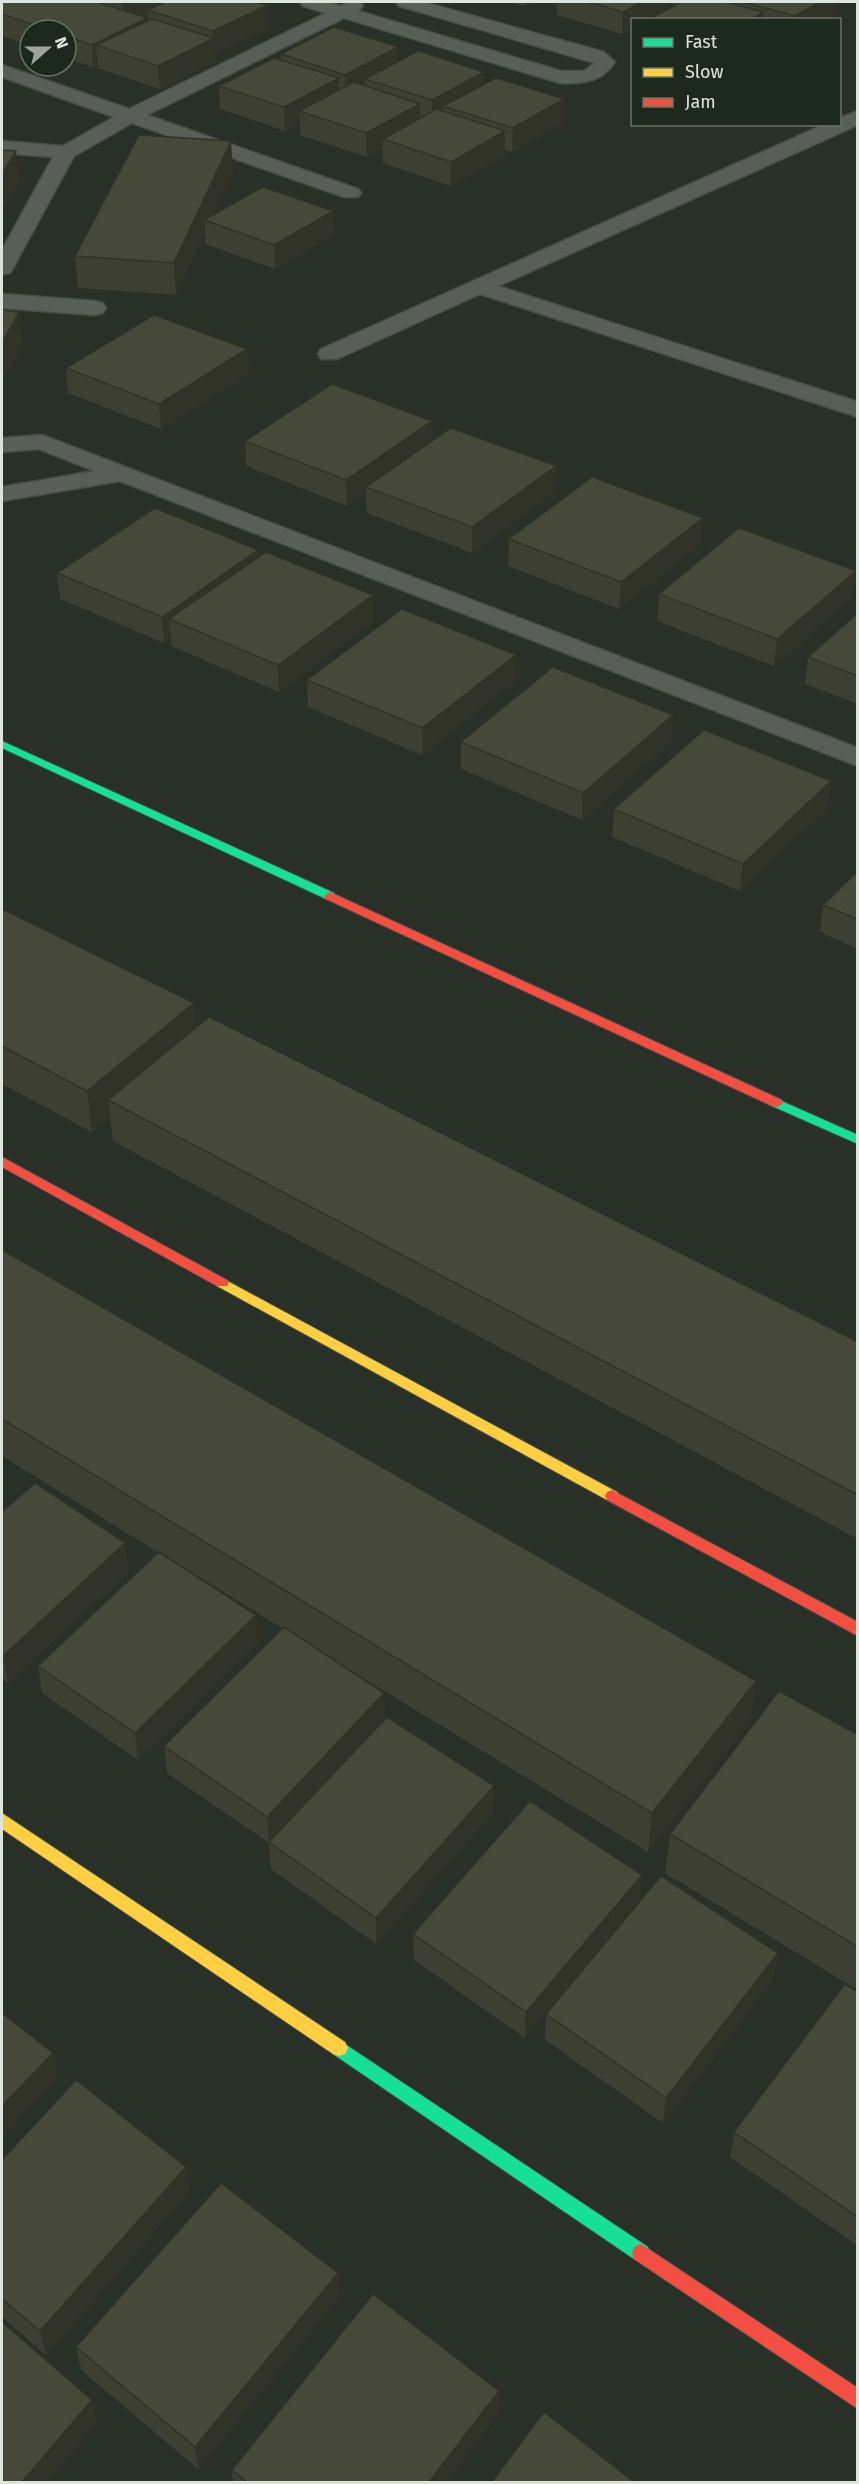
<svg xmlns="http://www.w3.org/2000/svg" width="859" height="2484" viewBox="0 0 859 2484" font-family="'Fira Sans',sans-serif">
  <rect width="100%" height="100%" fill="#293028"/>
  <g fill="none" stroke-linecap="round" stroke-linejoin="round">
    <g stroke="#474d46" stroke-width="3">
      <path id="street" d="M300,2H327L340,6L350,2H360L363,6L358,11L561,71H584L595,63L399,6L396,2H423L604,52L615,62C602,82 583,84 560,83L344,18L147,115L358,189L361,193L358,197H344L132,123L74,156L13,268L10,273L2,274V250L53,157L2,153V141L63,146L114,117L2,77V65L129,109L326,13L303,6Z
        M858,111V125L498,286L858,402V417L480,294L337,359H321L318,354L321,349L825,124H840V118Z
        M2,294L95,301L103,303L106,308L103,313L95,315L2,308Z
        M42,435L858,748V766L120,481L2,501V487L95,471L39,449L2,452V438Z"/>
    </g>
    <g stroke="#474d46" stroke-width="2">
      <path id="fast" d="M2,741L334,893L336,896L330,900L326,899L2,748Z
        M777,1099L858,1135V1144L772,1106L771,1103Z
        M339,2040L648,2247L650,2253L648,2259L641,2262L634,2259L333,2054L330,2048L333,2042Z"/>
    </g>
    <g stroke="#474d46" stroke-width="2">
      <path id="slow" d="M222,1278L617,1492L619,1496L617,1500H607L217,1286L215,1283L217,1280Z
        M2,1813L345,2042L348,2048L345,2054L339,2056L333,2054L2,1829Z"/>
    </g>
    <g stroke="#474d46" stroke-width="2">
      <path id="jam" d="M330,892L782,1100L783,1103L777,1107L772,1106L326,899L324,896Z
        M2,1157L227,1280L229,1283L227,1286H217L2,1167Z
        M612,1490L858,1622V1636L607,1500L605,1496L607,1492Z
        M641,2244L858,2388V2409L634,2259L632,2253L634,2247Z"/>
    </g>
    <use href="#street" fill="#595e58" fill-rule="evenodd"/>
    <use href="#fast" fill="#16e098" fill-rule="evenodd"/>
    <use href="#slow" fill="#ffcf43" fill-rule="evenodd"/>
    <use href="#jam" fill="#f24e42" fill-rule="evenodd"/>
  </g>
  <path fill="#3c3f31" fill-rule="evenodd" d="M2,2H255L268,28L214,54L215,61L160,89L98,68V65L93,67L66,58V30H30V45L2,36ZM148,14V20L147,21V18L142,16Z
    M508,2H534L525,6Z
    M557,2H837L836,13L825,20H650L675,5L668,3L667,8L648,20H633V28L622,34L557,15Z
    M398,47V62L484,84L564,99L563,122L512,152L505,150V155L451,186L383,163V148L367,157L300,135V122L285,131L220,109L219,86L281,60V54Z
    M233,171L213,215L333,211L334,235L275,269L205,244V232L176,295L78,288L75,256Z
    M247,349L249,374L161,429L68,393L66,368Z
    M245,441H432L556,466L555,492L472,553L367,513L366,492L347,506L246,466Z
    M509,539L701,544L619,609L508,566Z
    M258,550L259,557L374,622L279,692L171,646V639L164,643L60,599L57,573Z
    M856,571L852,597L774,666L657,621L659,594Z
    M858,613V704L805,684L808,657Z
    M307,680L515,681L422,755L308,707Z
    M461,742H671L582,820L461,769Z
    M827,808L740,891L612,837L614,809Z
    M858,871V949L820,932L823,905Z
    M2,909L194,1003L195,1028L858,1342V1539L113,1141L110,1117L92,1132L2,1084Z
    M2,1250L756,1681L750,1721L648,1852L342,1665L385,1719L494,1786L493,1813L376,1944L271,1869L269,1843L167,1773L164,1746L282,1628L175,1562L258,1642L138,1760L42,1693L38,1666L159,1553L2,1456Z
    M2,1512L129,1571L8,1683L2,1679Z
    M858,1735V1990L665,1873L670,1834Z
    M642,1875L639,1901L525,2038L414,1960L413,1934Z
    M778,1953L773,1979L663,2123L545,2040L546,2014Z
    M858,1992L857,2245L730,2157L734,2132Z
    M2,2160L186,2167L189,2192L46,2355L2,2317Z
    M339,2297L198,2469L81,2370L76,2347Z
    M499,2391L498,2414L446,2482H233L232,2470Z"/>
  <path fill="#313328" d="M122,2H175L148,10V14L124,25Z
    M525,2H534L525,6Z
    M641,2H668L667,8L648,20H633V28L622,34L623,12Z
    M820,2H837L836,13L825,20H795V16Z
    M268,5V28L214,54L215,61L160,89L158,66L213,38V31Z
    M763,12V20H751Z
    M147,18L149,41L96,45L98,65L93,67L92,45Z
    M398,47V70L365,79V87L346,98L345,75Z
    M484,72V95L443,106V117L432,123V100Z
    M339,78V101L299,111L300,122L285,131L284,107Z
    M564,99L563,122L512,152L513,128Z
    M420,104V127L383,139V148L367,157L366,133Z
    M505,131V155L451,186V162Z
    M231,141L233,171L210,222L204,220L205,232L176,295L174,263Z
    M16,151L19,182L2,212V175Z
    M333,211L334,235L275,269L274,245Z
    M19,312L23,344L2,383V343Z
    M247,349L249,374L161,429L159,404Z
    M432,421V446L366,487V492L347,506L346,480Z
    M556,466L555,492L472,553V527Z
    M703,518L701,544L619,609L621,582Z
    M258,550L260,576L169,619L171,639L164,643L162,617Z
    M856,571L852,597L774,666L777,639Z
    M373,595L374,622L279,692L278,665Z
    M516,655L515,681L422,755V728Z
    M673,715L671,742L582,820L583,793Z
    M831,781L827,808L740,891L743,864Z
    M194,1003L197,1044L108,1100L110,1117L92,1132L87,1091Z
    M125,1543L129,1571L8,1683L3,1656Z
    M256,1615L258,1642L138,1760L135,1733Z
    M756,1681L750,1721L648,1852L652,1813Z
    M384,1693L385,1720L269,1843L267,1817Z
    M494,1786L493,1813L376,1944V1918Z
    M642,1875L639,1901L525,2038L526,2012Z
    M778,1953L773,1979L663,2123L666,2098Z
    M53,2053L58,2079L2,2137V2106Z
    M186,2167L189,2192L46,2355L40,2331Z
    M338,2273L339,2297L198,2469L195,2447Z
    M499,2391L498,2414L446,2482H429Z
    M92,2400L97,2423L47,2482H22Z"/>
  <path fill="#464939" stroke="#313328" stroke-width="1.5" d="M2,2H97L147,18L92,45L66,36V30H49L2,14Z
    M165,2H255L268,5L213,31L148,10Z
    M588,2H641L623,12Z
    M681,2H726L763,12L751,20L650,19Z
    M743,2H820L795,16Z
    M152,19L214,38L158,66L96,45Z
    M334,27L398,47L345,75L281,54Z
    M418,51L484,72L432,100L365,79Z
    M274,58L339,78L284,107L219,86Z
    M496,78L564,99L513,128L443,106Z
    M354,82L420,104L366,133L299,111Z
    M436,109L505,131L451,162L383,139Z
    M139,135L231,141L174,263L75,256Z
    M2,150L16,151L2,175Z
    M263,187L333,211L274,245L204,220Z
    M2,310L19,312L2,343Z
    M154,315L247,349L159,404L66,368Z
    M332,384L432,421L346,480L245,441Z
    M451,428L556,466L472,527L366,487Z
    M592,477L703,518L621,582L509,539Z
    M155,508L258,550L162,617L57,573Z
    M739,528L856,571L777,639L659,594Z
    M266,552L373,595L278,665L169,619Z
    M402,609L516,655L422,728L307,680Z
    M858,613V676L808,657Z
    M553,667L673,715L583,793L461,742Z
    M704,730L831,781L743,864L614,809Z
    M858,871V919L823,905Z
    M2,909L194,1003L87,1091L2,1046Z
    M209,1017L858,1342V1495L108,1100Z
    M2,1250L756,1681L652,1813L2,1419Z
    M35,1483L125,1543L3,1656L2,1655V1512Z
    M159,1552L256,1615L135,1733L38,1666Z
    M284,1627L384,1693L267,1817L164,1746Z
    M779,1691L858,1735V1947L670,1834Z
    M387,1717L494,1786L376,1918L269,1842Z
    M530,1801L642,1875L526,2012L413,1934Z
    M661,1876L778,1953L666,2098L546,2014Z
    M845,1984L858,1992V2217L734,2132Z
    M2,2013L53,2053L2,2106Z
    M76,2080L186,2167L40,2331L2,2299V2160Z
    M221,2183L338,2273L195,2447L76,2347Z
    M373,2294L499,2391L429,2482H247L232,2470Z
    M2,2322L92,2400L22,2482H2Z
    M544,2412L634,2482H492Z"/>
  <rect width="859" height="2484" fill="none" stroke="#dce4db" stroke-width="6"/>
  <rect x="631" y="18" width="210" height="108" fill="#1d291c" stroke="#697468" stroke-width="1.5"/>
  <rect x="643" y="38" width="30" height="9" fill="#16e098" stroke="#697468" stroke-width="1.5"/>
  <text x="685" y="48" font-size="18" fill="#dce4db">Fast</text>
  <rect x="643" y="68" width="30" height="9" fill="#ffcf43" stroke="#697468" stroke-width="1.5"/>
  <text x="685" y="78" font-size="18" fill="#dce4db">Slow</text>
  <rect x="643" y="98" width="30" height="9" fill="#f24e42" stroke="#697468" stroke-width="1.5"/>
  <text x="685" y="108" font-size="18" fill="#dce4db">Jam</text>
  <g transform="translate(48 48) rotate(69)"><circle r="28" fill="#1d291c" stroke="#697468" stroke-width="1.5"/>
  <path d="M0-4.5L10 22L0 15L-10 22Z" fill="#9da59c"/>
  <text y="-9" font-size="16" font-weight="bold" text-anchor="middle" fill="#dce4db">N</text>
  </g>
</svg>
